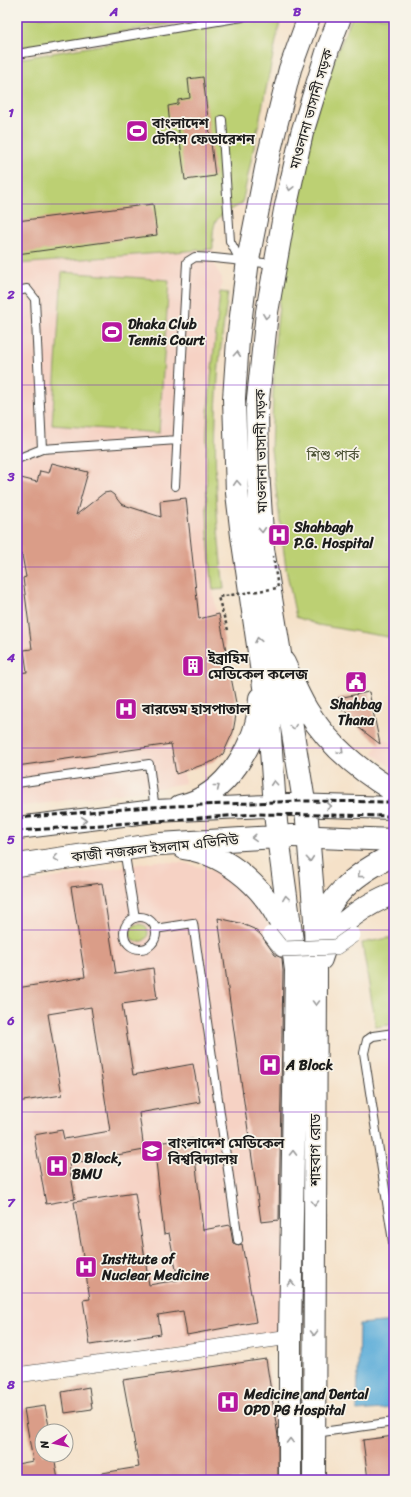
<svg xmlns="http://www.w3.org/2000/svg" width="411" height="1497" viewBox="0 0 411 1497" font-family="Sriracha,'Noto Sans Bengali',sans-serif">
  <rect width="100%" height="100%" fill="#f7f3e8"/>
  <filter id="ink" filterUnits="userSpaceOnUse"><feTurbulence type="fractalNoise" baseFrequency=".025" numOctaves="2"/><feDisplacementMap in="SourceGraphic" scale="8" xChannelSelector="R" yChannelSelector="G"/><feConvolveMatrix kernelMatrix="1 2 1 2 8 2 1 2 1" color-interpolation-filters="sRGB"/></filter>
  <filter id="wash" filterUnits="userSpaceOnUse"><feTurbulence type="fractalNoise" baseFrequency=".012" numOctaves="4" result="noise"/><feDisplacementMap in="SourceGraphic" scale="16" xChannelSelector="R" yChannelSelector="G"/><feGaussianBlur stdDeviation="0.9" result="paint"/><feColorMatrix in="noise" values="0 0 0 0 0 0 0 0 0 0 0 0 0 0 0 0 0 1.4 0 .05"/><feComposite in="paint" operator="in"/></filter>
  <g filter="url(#wash)">
    <rect width="100%" height="100%" fill="#f5e1c8"/>
    <path fill="#f6d2c4" d="M213,249L215,266L222,278L207,431L206,497L207,537L216,611H218L219,614L236,703V715L233,732L223,754L214,761L184,772L185,783L148,790L17,807V264Z
      M381,737L394,744V770L373,753Z
      M157,861L184,863L220,872L251,893L283,953L289,969L284,1333L17,1374V884Z"/>
    <path fill="#bcd073" stroke="#6c7648" d="M17,17H217L17,48Z
      M267,17H281L242,204C215,217 212,218 213,249L17,264V59Z
      M352,17H394V638L318,625L296,617L286,569L271,449L275,342L282,279L314,120L326,80Z
      M62,272L169,280L159,433L52,425Z
      M220,292L228,293C224,321 220,349 218,377C213,448 215,519 224,589L213,590C207,537 205,485 207,431C209,385 216,338 220,292Z
      M130 933a9 9 0 1 1 18 0a9 9 0 1 1-18 0Z
      M394,937V1024L376,1027L362,943Z"/>
    <path fill="#5faed9" stroke="#3e657a" d="M394,1321V1408L357,1411L359,1324Z"/>
    <g id="blocks">
      <path fill="#da9d88" d="M203,77L215,176L185,180L178,125L170,126L168,106L178,104V100L190,98L188,79Z
        M153,204L157,235L17,254V221Z
        M52,463L88,472L76,515L104,493L110,492L114,495L121,504L161,517L160,501L186,498L199,619L219,614L236,703V715L233,732L223,754L214,761L176,774L171,744L17,766V673L27,672L24,650L32,649L23,578L26,577L22,555L17,554V477L37,482L40,471L49,473Z
        M369,692L380,744L358,727L357,723L354,724L353,719L349,720L347,711L341,710L338,698Z
        M102,883L116,974L153,968L157,999L122,1004L133,1075L193,1064L200,1102L139,1113L144,1150L69,1164L75,1199L46,1204L34,1135L62,1130L64,1139L110,1131L91,1007L48,1014L62,1095L17,1102V988L85,977L71,887Z
        M218,918L240,923L254,929L261,935L275,955L282,958L283,971L279,1220L261,1222Z
        M193,1139L203,1230L230,1225L233,1243L238,1245L242,1244L256,1322L187,1335L183,1311L158,1315L161,1334L90,1345L83,1300L90,1299L74,1202L135,1193L149,1285L178,1280L169,1233L164,1234L154,1143Z
        M266,1359L278,1436V1480H103L102,1473L139,1467L123,1380Z
        M89,1387L92,1409L65,1413L62,1392Z
        M45,1406L50,1431H42V1455H54L58,1480H17V1464L33,1461L24,1409Z
        M394,1436V1480H368L363,1440Z"/>
    </g>
  </g>
  <g filter="url(#ink)">
    <use href="#blocks" fill-opacity="0" stroke="#3d3a36" stroke-width="1"/>
    <g fill="none" stroke-linecap="round" stroke-linejoin="round">
      <g stroke="#3d3a36" stroke-width="10">
        <path id="lane" d="M17,54L242,17
          M222,120L230,241L240,260
          M17,291L27,289L35,299L42,449
          M17,459L42,449L178,440
          M175,486L187,262L195,257L214,258L274,264
          M17,783L149,764L155,810
          M124,849L135,918
          M124 933a16 16 0 1 1 32 0a16 16 0 1 1-32 0Z
          M155,929L193,923L238,1240
          M394,1033L373,1036L367,1040L364,1053L394,1248
          M315,1433L394,1422"/>
      </g>
      <g stroke="#3d3a36" stroke-width="16">
        <path id="street" d="M17,1375L290,1337"/>
      </g>
      <g stroke="#3d3a36" stroke-width="24">
        <path id="secondary" d="M284,663C291,678 298,695 307,710C328,744 360,771 394,791
          M290,805L394,808
          M293,836L394,840
          M318,943C321,900 357,872 394,855
          M321,959C323,953 325,946 328,941C343,919 370,903 394,893"/>
      </g>
      <g stroke="#3d3a36" stroke-width="24">
        <path id="highway" d="M180,806C227,796 258,743 260,698
          M17,828L155,811L289,805
          M184,848C229,854 270,892 285,934
          M17,865L160,844L292,836
          M290,1480V1337L296,970L276,822L269,721L242,536L237,493L234,399L238,340L248,260L268,158L290,69L309,17
          M314,1480L316,971L315,920L307,820L263,549L258,469L257,409L267,312L285,210L302,133L329,46L340,17"/>
      </g>
      <use href="#lane" stroke="#fff" stroke-width="8"/>
      <use href="#street" stroke="#fff" stroke-width="15"/>
      <use href="#secondary" stroke="#fff" stroke-width="22"/>
      <use href="#highway" stroke="#fff" stroke-width="22"/>
      <path stroke="#1c1c1c" stroke-width="3" stroke-dasharray="6 3" stroke-linecap="butt" d="M17,818L150,807L301,801L394,802
        M17,831L255,814L394,816"/>
      <g stroke="#3d3a36" stroke-width="16" stroke-linecap="butt">
        <path id="street-bridge" d="M270,934L282,949L336,947L353,935"/>
      </g>
      <path stroke="#3d3a36" stroke-width="2.5" stroke-dasharray="3 3" stroke-linecap="butt" d="M228,630L218,597L278,588L273,556"/>
      <use href="#street-bridge" stroke="#fff" stroke-width="15"/>
    </g>
    <defs><path id="oneway-chevron" d="M-2-3.5L2.5 0L-2 3.5" fill="none" stroke-width="1.6" stroke-linecap="round" stroke-linejoin="round"/></defs>
    <g stroke="#999">
      <use href="#oneway-chevron" transform="translate(290 188) rotate(102)"/>
      <use href="#oneway-chevron" transform="translate(266 316) rotate(97)"/>
      <use href="#oneway-chevron" transform="translate(237 354) rotate(-86)"/>
      <use href="#oneway-chevron" transform="translate(237 483) rotate(-93)"/>
      <use href="#oneway-chevron" transform="translate(262 530) rotate(86)"/>
      <use href="#oneway-chevron" transform="translate(258 640) rotate(-101)"/>
      <use href="#oneway-chevron" transform="translate(293 727) rotate(82)"/>
      <use href="#oneway-chevron" transform="translate(341 751) rotate(46)"/>
      <use href="#oneway-chevron" transform="translate(274 783) rotate(-94)"/>
      <use href="#oneway-chevron" transform="translate(217 787) rotate(-38)"/>
      <use href="#oneway-chevron" transform="translate(329 806) rotate(2)"/>
      <use href="#oneway-chevron" transform="translate(84 820) rotate(-7)"/>
      <use href="#oneway-chevron" transform="translate(254 838) rotate(176)"/>
      <use href="#oneway-chevron" transform="translate(56 858) rotate(171)"/>
      <use href="#oneway-chevron" transform="translate(310 859) rotate(85)"/>
      <use href="#oneway-chevron" transform="translate(360 875) rotate(144)"/>
      <use href="#oneway-chevron" transform="translate(286 898) rotate(-98)"/>
      <use href="#oneway-chevron" transform="translate(316 1003) rotate(90)"/>
      <use href="#oneway-chevron" transform="translate(293 1153) rotate(-89)"/>
      <use href="#oneway-chevron" transform="translate(315 1203) rotate(90)"/>
      <use href="#oneway-chevron" transform="translate(291 1283) rotate(-89)"/>
      <use href="#oneway-chevron" transform="translate(314 1333) rotate(90)"/>
      <use href="#oneway-chevron" transform="translate(290 1441) rotate(-90)"/>
    </g>
  </g>
  <path fill="none" stroke="#7b2cbf" stroke-width="1" stroke-opacity="0.55" d="M206,17V1480M17,204H394M17,385H394M17,567H394M17,748H394M17,930H394M17,1112H394M17,1293H394"/>
  <defs>
    <g id="stadium-square" transform="scale(1.15)"><rect x="-9" y="-9" width="18" height="18" rx="4" fill="#b5179e" stroke="#f7f3e8"/><path d="M0-5a6.5 5 0 1 0 0 10a6.5 5 0 1 0 0-10ZM-3.5-1.8h7v3.6h-7Z" fill="#fff"/></g>
    <g id="hospital-square" transform="scale(1.15)"><rect x="-9" y="-9" width="18" height="18" rx="4" fill="#b5179e" stroke="#f7f3e8"/><path d="M-5-5h3v3.5h4V-5h3V5h-3V1.5h-4V5h-3Z" fill="#fff"/></g>
    <g id="building-square" transform="scale(1.15)"><rect x="-9" y="-9" width="18" height="18" rx="4" fill="#b5179e" stroke="#f7f3e8"/><path d="M-4-6H4V6H1V3H-1V6H-4ZM-2.5-4.3h1.7v1.8h-1.7ZM.8-4.3h1.7v1.8H.8ZM-2.5-1h1.7V.8h-1.7ZM.8-1h1.7V.8H.8Z" fill="#fff"/></g>
    <g id="civic-square" transform="scale(1.15)"><rect x="-9" y="-9" width="18" height="18" rx="4" fill="#b5179e" stroke="#f7f3e8"/><path d="M-.6-6.5H3V-4.5H.6V-3L4-1V1h2V6H-6V1h2V-1L-.6-3ZM-1.2 2.5V6h2.4V2.5Z" fill="#fff"/></g>
    <g id="university-square" transform="scale(1.15)"><rect x="-9" y="-9" width="18" height="18" rx="4" fill="#b5179e" stroke="#f7f3e8"/><path d="M0-5L7-2L0 1L-7-2ZM-4 1L0 2.5L4 1V4Q0 6-4 4Z" fill="#fff"/></g>
  </defs>
  <g fill-rule="evenodd">
    <use href="#stadium-square" x="137" y="131"/>
    <use href="#stadium-square" x="112" y="332"/>
    <use href="#hospital-square" x="279" y="535"/>
    <use href="#building-square" x="193" y="666"/>
    <use href="#civic-square" x="356" y="682"/>
    <use href="#hospital-square" x="126" y="709"/>
    <use href="#hospital-square" x="270" y="1065"/>
    <use href="#university-square" x="152" y="1151"/>
    <use href="#hospital-square" x="57" y="1166"/>
    <use href="#hospital-square" x="86" y="1267"/>
    <use href="#hospital-square" x="228" y="1402"/>
  </g>
  <g text-anchor="middle" stroke-width="3.5" stroke-linejoin="round" paint-order="stroke">
    <g font-size="14" fill="#1c1c1c" stroke="#f7f3e8">
      <text transform="translate(311 109) rotate(-74)" y="5">মাওলানা ভাসানী সড়ক</text>
      <text transform="translate(261 451) rotate(-91)" y="5">মাওলানা ভাসানী সড়ক</text>
      <text transform="translate(155 848) rotate(-6)" y="5">কাজী নজরুল ইসলাম এভিনিউ</text>
      <text transform="translate(315 1150) rotate(-90)" y="5">শাহবাগ রোড</text>
    </g>
    <g font-size="14" font-weight="bold" fill="#1c1c1c" stroke="#f7f3e8" text-anchor="start">
      <text x="152" y="128">বাংলাদেশ<tspan x="152" dy="16">টেনিস ফেডারেশন</tspan></text>
      <text x="128" y="329">Dhaka Club<tspan x="128" dy="16">Tennis Court</tspan></text>
      <text x="294" y="532">Shahbagh<tspan x="294" dy="16">P.G. Hospital</tspan></text>
      <text x="208" y="663">ইব্রাহিম<tspan x="208" dy="16">মেডিকেল কলেজ</tspan></text>
      <text x="356" y="709" text-anchor="middle">Shahbag<tspan x="356" dy="16">Thana</tspan></text>
      <text x="142" y="714">বারডেম হাসপাতাল</text>
      <text x="286" y="1070">A Block</text>
      <text x="168" y="1148">বাংলাদেশ মেডিকেল<tspan x="168" dy="16">বিশ্ববিদ্যালয়</tspan></text>
      <text x="72" y="1163">D Block,<tspan x="72" dy="16">BMU</tspan></text>
      <text x="102" y="1264">Institute of<tspan x="102" dy="16">Nuclear Medicine</tspan></text>
      <text x="244" y="1399">Medicine and Dental<tspan x="244" dy="16">OPD PG Hospital</tspan></text>
    </g>
    <g font-size="14" fill="#4c5236" stroke="#f7f3e8">
      <text x="333" y="460">শিশু পার্ক</text>
    </g>
  </g>
  <rect width="411" height="1497" fill="none" stroke="#f7f3e8" stroke-width="44"/>
  <g transform="translate(54 1443) rotate(261)"><circle r="19" fill="#f7f3e8" stroke="#9f9d96"/>
  <path d="M0-3L7 15L0 10L-7 15Z" fill="#b5179e"/>
  <text y="-6" font-size="11" font-weight="bold" text-anchor="middle" fill="#1c1c1c">N</text>
  </g>
  <rect x="22" y="22" width="367" height="1453" fill="none" stroke="#7b2cbf" stroke-width="1.5"/>
  <g font-size="13" text-anchor="middle" font-weight="bold" fill="#7b2cbf">
    <text x="114" y="16">A</text>
    <text x="297" y="16">B</text>
    <text x="11" y="117">1</text>
    <text x="11" y="299">2</text>
    <text x="11" y="481">3</text>
    <text x="11" y="662">4</text>
    <text x="11" y="844">5</text>
    <text x="11" y="1025">6</text>
    <text x="11" y="1207">7</text>
    <text x="11" y="1389">8</text>
  </g>
</svg>
